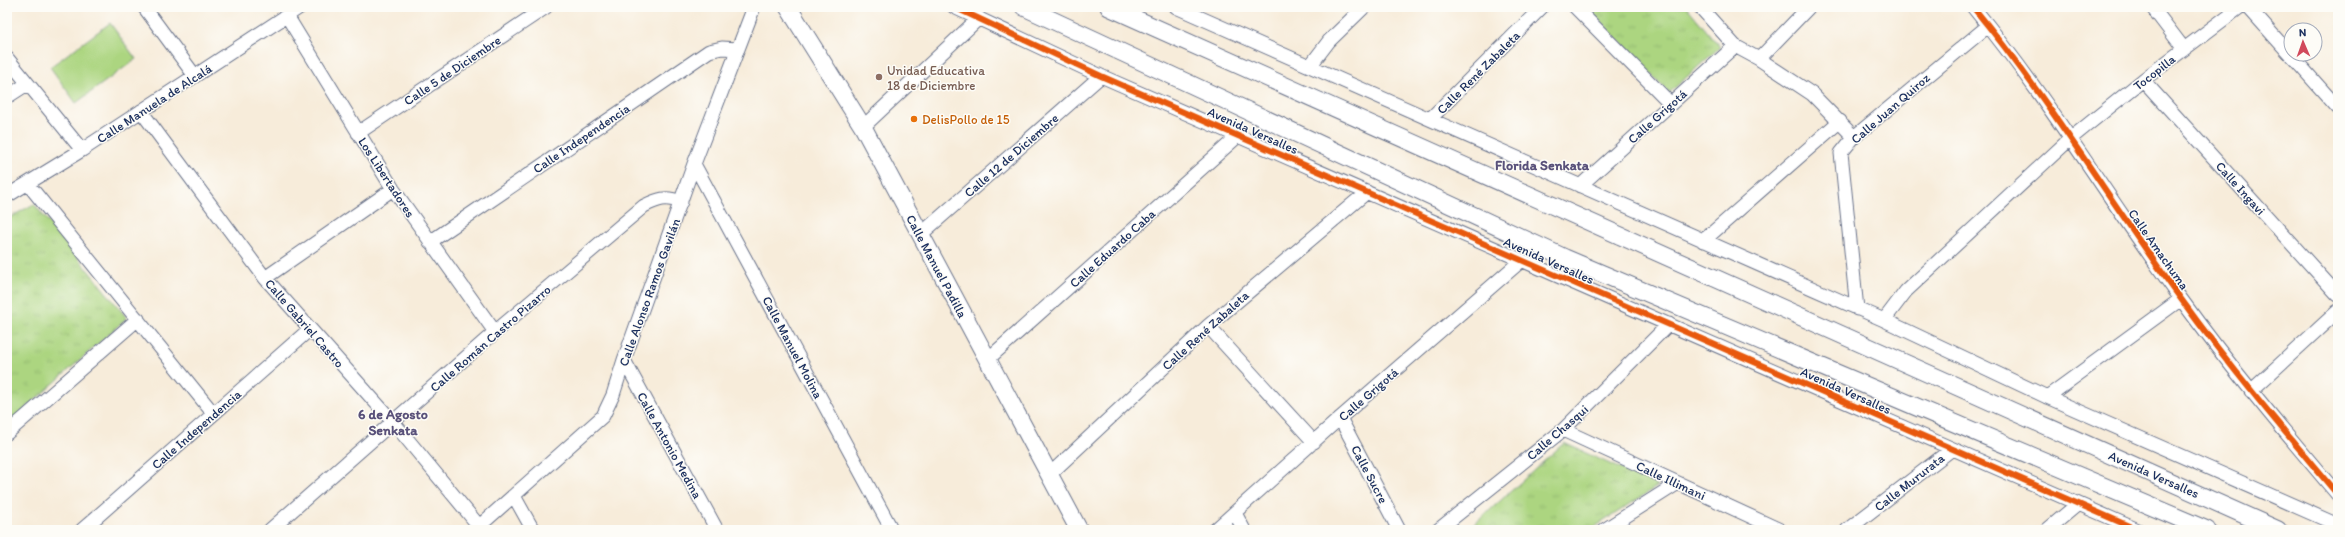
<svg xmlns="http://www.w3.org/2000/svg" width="2345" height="537" viewBox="0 0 2345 537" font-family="Itim,sans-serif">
  <defs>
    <pattern id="park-tufts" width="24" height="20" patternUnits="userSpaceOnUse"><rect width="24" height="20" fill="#acd580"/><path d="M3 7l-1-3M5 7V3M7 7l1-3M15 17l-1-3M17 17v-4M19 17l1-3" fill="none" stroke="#93b771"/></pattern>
  </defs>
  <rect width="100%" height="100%" fill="#fdfcf7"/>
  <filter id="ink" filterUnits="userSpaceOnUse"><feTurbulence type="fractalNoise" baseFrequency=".025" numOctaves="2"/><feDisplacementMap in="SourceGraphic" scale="8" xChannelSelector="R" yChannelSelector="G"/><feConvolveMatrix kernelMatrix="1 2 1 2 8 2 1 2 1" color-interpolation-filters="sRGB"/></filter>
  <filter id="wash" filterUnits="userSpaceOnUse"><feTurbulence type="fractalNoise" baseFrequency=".012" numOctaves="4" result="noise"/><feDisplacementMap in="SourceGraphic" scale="16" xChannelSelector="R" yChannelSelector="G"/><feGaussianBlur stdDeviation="0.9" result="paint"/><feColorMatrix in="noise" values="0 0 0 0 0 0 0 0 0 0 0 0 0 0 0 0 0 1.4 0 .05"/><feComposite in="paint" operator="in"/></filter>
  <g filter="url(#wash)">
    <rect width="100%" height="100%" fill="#f7ecda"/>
    <path fill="#acd580" stroke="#64826f" d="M110,23L136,59L76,103L50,67Z"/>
    <path fill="url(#park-tufts)" stroke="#64826f" d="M1587,7H1687L1720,47L1669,93Z
      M34,204L127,318L7,425V219Z
      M1564,443L1658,486L1590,530H1468Z"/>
  </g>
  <g filter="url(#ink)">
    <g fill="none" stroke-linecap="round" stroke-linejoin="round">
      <g stroke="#687189" stroke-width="15">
        <path id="minor" d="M144,7L195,76
          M954,7L1101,76L2138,530
          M1176,7L1884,320L2047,397L2338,525
          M1575,7L1671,104
          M1700,7L1735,46L1759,59L1812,94L1854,137
          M1973,7C2049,99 2111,203 2181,299C2230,367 2284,431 2338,495
          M2152,7L2184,49
          M2248,7L2338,108
          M287,16L393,189L495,332
          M7,58L82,150
          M1759,59L1809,7
          M1310,66L1329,41L1364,7
          M2143,80L2338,295
          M7,97L27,84
          M141,111L265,278L393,422L479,526
          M1430,119L1542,7
          M863,127L979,18
          M358,133L546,7
          M694,164L892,530
          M28,184L213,413
          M1580,186L1735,46
          M7,196L82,150L300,7
          M920,235L1101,76
          M1703,241L1840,121
          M430,242L709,51L722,48L738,49
          M265,278L393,189
          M1857,309L1841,153L1854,137L1988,26
          M1884,320L1906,291L2070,139L2143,80L2240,7
          M1208,326L1314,442
          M624,360L717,530
          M987,360L1238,136
          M2251,391L2338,311
          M2047,397L2181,299
          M1340,418L1399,530
          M1563,430L1780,530
          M7,433L138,319
          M1049,475L1208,326L1367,192
          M514,496L533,530
          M1235,513L1244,530
          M82,530L310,329
          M270,530L495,332L644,206C658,199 666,196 681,202
          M475,530L603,416L613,395L624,360L694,164L754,7
          M1215,530L1340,418L1522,260
          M1438,530L1563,430L1669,324
          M1604,530L1678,483
          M1847,530L1952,449
          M2047,530L2078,504"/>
      </g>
      <g stroke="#687189" stroke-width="19">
        <path id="tertiary" d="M788,7L863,127L1079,530
          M1024,7L1565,258L2207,530
          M1109,7L2278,530"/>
      </g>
      <use href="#minor" stroke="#fff" stroke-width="13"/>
      <use href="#tertiary" stroke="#fff" stroke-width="17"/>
      <g stroke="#fdfcf7" stroke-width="8">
        <path id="cycleway" d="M954,7L1101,76L2138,530
          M1973,7C2049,99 2111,203 2181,299C2230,367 2284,431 2338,495"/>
      </g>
      <use href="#cycleway" stroke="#e8590c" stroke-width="6"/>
    </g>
  </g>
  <circle fill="#8d6e63" stroke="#fdfcf7" stroke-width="1.5" cx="879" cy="77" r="4"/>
  <circle fill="#e8710a" stroke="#fdfcf7" stroke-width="1.5" cx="914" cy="119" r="4"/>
  <g text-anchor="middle" stroke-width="3" stroke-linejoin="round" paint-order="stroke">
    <g font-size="13" fill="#1b2f5e" stroke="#fdfcf7">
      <text transform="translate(452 70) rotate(-34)" y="5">Calle 5 de Diciembre</text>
      <text transform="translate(1478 72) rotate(-45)" y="5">Calle René Zabaleta</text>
      <text transform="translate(2154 72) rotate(-38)" y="5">Tocopilla</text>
      <text transform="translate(154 103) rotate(-33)" y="5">Calle Manuela de Alcalá</text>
      <text transform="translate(1890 108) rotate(-41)" y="5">Calle Juan Quiroz</text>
      <text transform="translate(1657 116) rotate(-42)" y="5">Calle Grigotá</text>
      <text transform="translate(1253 130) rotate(24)" y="5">Avenida Versalles</text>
      <text transform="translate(581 138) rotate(-34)" y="5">Calle Independencia</text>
      <text transform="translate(1011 155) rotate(-41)" y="5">Calle 12 de Diciembre</text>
      <text transform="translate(387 177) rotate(57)" y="5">Los Libertadores</text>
      <text transform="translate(2241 188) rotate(48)" y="5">Calle Ingavi</text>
      <text transform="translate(1112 248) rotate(-42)" y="5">Calle Eduardo Caba</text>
      <text transform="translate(2159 249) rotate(55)" y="5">Calle Amachuma</text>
      <text transform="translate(1549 260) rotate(24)" y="5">Avenida Versalles</text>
      <text transform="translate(937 266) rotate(62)" y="5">Calle Manuel Padilla</text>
      <text transform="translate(649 292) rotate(-70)" y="5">Calle Alonso Ramos Gavilán</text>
      <text transform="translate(305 323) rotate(49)" y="5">Calle Gabriel Castro</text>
      <text transform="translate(1205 330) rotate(-42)" y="5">Calle René Zabaleta</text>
      <text transform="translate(490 338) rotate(-41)" y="5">Calle Román Castro Pizarro</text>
      <text transform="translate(793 347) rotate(62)" y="5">Calle Manuel Molina</text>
      <text transform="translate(1846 390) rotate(24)" y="5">Avenida Versalles</text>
      <text transform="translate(1368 394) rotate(-41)" y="5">Calle Grigotá</text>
      <text transform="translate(196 429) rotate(-41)" y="5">Calle Independencia</text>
      <text transform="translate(1557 432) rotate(-41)" y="5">Calle Chasqui</text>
      <text transform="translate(670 445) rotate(61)" y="5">Calle Antonio Medina</text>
      <text transform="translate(1370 474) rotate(62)" y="5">Calle Sucre</text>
      <text transform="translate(2154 474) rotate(24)" y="5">Avenida Versalles</text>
      <text transform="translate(1671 480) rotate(25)" y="5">Calle Illimani</text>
      <text transform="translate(1909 482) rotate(-38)" y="5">Calle Mururata</text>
    </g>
    <g font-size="13" fill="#785e54" stroke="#fdfcf7" text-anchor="start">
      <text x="887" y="75">Unidad Educativa<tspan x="887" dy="15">18 de Diciembre</tspan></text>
    </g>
    <g font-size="13" fill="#c56008" stroke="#fdfcf7" text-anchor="start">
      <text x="922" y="124">DelisPollo de 15</text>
    </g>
    <g font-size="14" font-weight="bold" fill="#59517a" stroke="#fdfcf7">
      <text x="1542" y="170">Florida Senkata</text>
      <text x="393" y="419">6 de Agosto<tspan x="393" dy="16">Senkata</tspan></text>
    </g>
  </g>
  <rect width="2345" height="537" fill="none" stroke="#fdfcf7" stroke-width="24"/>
  <g transform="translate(2303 42) rotate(358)"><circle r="19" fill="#fdfcf7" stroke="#a3aaba"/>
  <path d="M0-3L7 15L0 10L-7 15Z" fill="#d1495b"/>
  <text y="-6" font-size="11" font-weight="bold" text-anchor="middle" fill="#1b2f5e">N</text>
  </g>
</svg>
